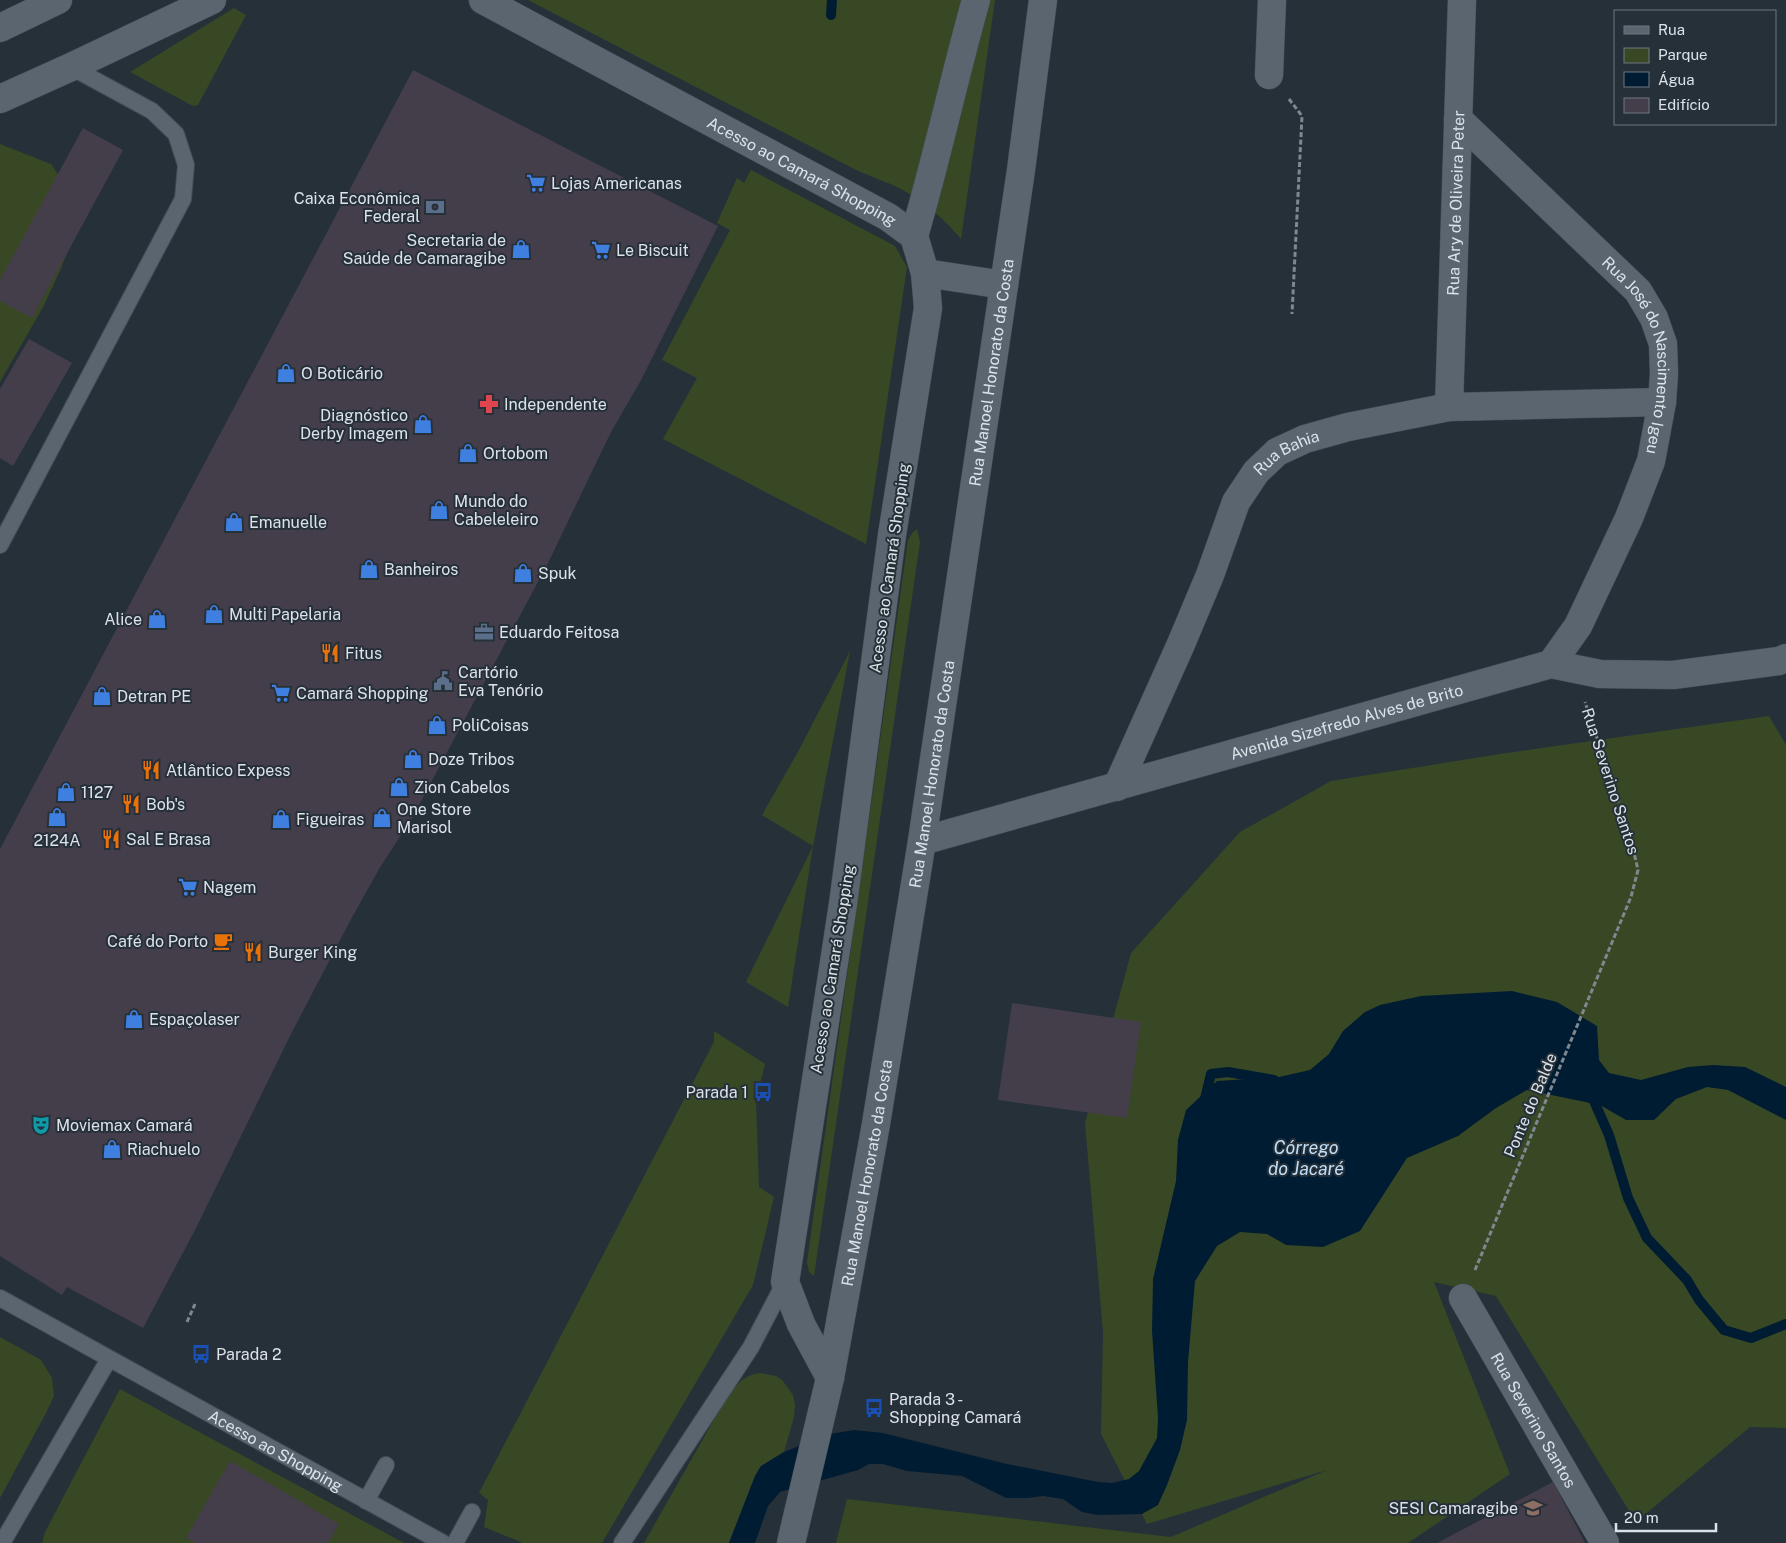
<svg xmlns="http://www.w3.org/2000/svg" width="1786" height="1543" viewBox="0 0 1786 1543" font-family="'Public Sans',sans-serif">
  <rect width="100%" height="100%" fill="#263039"/>
  <path fill="#384825" d="M528,0H995L961,239C945,220 924,201 901,189C887,182 872,177 858,171Z
    M234,8L246,15L198,105L193,106L130,72Z
    M0,144L51,164L74,198V235L60,271L43,307L0,382Z
    M751,170L895,246L907,267L866,544L663,439L697,378L662,360L730,230L717,223L737,178L744,183Z
    M917,529L920,542L814,1276L809,1272L807,1262L908,540L913,532Z
    M850,651L813,846L788,1007L746,982L813,846L762,815L799,750Z
    M1769,716L1786,745V1428L1750,1427L1636,1522L1496,1296L1434,1282L1510,1474L1408,1543H836L847,1499L1171,1537L1327,1470L1147,1524L1101,1434L1103,1332L1085,1123L1131,953L1240,832L1331,781L1500,754Z
    M714,1031L765,1064L756,1101L759,1187L774,1197L753,1285L602,1543H523L484,1527L488,1500L479,1493L480,1491L714,1042Z
    M0,1337L41,1360L52,1378L54,1396L46,1413L0,1498Z
    M760,1373L776,1376L783,1381L793,1395L795,1405L794,1417L784,1452L761,1466L755,1476L729,1543H644L728,1395C738,1383 745,1375 760,1373Z
    M120,1389L404,1543H42L45,1532Z"/>
  <path fill="#001c32" d="M1512,991L1557,1002L1597,1026L1599,1060L1609,1073L1641,1080L1688,1067L1713,1065L1745,1067L1786,1087V1120L1728,1090L1707,1087L1676,1099L1654,1120H1626L1600,1105L1527,1090L1496,1108L1458,1136L1407,1158L1360,1231L1323,1247L1286,1245L1267,1234L1240,1232L1217,1246L1195,1281L1188,1362L1187,1420L1180,1450L1167,1485L1158,1505L1142,1514L1098,1515L1082,1512L1063,1499L1043,1496L1027,1498H1006L962,1476L907,1471L883,1464H869L858,1470L780,1492L768,1506L755,1543H729L755,1476L761,1466L784,1452L830,1434L854,1430L883,1433L1007,1464L1098,1482L1112,1483L1129,1479L1139,1471L1157,1438L1158,1418L1152,1331L1153,1279L1176,1181L1178,1140L1186,1110L1217,1081L1279,1077L1310,1070L1329,1054L1343,1031L1365,1012L1380,1005L1421,996Z"/>
  <g fill="none" stroke-linecap="round" stroke-linejoin="round">
    <path stroke="#001c32" stroke-width="10" d="M831,15L832,0
      M1590,1092L1609,1135L1628,1198L1647,1238L1687,1280L1699,1300L1724,1330L1751,1338L1786,1324
      M1204,1103L1211,1074L1228,1072L1274,1080"/>
  </g>
  <path fill="#443e4b" d="M413,70L718,226L640,382L611,432L548,563L412,818L379,869L349,923L291,1034L195,1230L143,1328L67,1287L62,1295L0,1256V849Z
    M83,128L123,150L32,318L0,301V280Z
    M29,339L72,363L13,466L0,458V389Z
    M1012,1003L1141,1022L1127,1118L998,1100Z
    M230,1461L339,1524L328,1543H196L186,1538Z
    M1553,1482L1585,1543H1437Z"/>
  <g fill="none" stroke-linecap="round" stroke-linejoin="round">
    <g stroke="#444d54" stroke-width="18">
      <g id="service">
        <path d="M0,545L183,199L186,165L176,134L152,111L71,67"/>
        <path id="s1" d="M0,1298L443,1543"/>
        <path d="M366,1501L386,1465"/>
        <path d="M2,1543L109,1359"/>
        <path d="M455,1543L472,1512"/>
        <path d="M622,1543L751,1347L785,1282"/>
      </g>
    </g>
    <g stroke="#444d54" stroke-width="29">
      <g id="minor">
        <path id="s2" d="M483,0L888,217L914,236L925,273L928,308L892,535L843,904L785,1282L801,1324L830,1378"/>
        <path d="M0,28L58,0"/>
        <path d="M1269,75L1272,0"/>
        <path d="M0,99L71,67L212,0"/>
        <path id="s3" d="M1458,119L1638,291L1654,318L1663,344L1664,374L1662,402L1651,461L1629,518L1578,626L1551,664"/>
        <path d="M925,273L1004,285"/>
        <path id="s4" d="M1449,407L1462,0"/>
        <path id="s5" d="M1117,787L1181,644L1210,575L1236,502L1256,472L1277,452L1305,439L1348,427L1449,407L1662,402"/>
        <path id="s6" d="M922,841L1551,664L1600,674L1673,675L1779,661L1786,658"/>
        <path id="s7" d="M1463,1298L1605,1543"/>
      </g>
    </g>
    <g stroke="#444d54" stroke-width="29">
      <g id="tertiary">
        <path d="M914,236C937,158 954,78 976,0"/>
        <path id="s8" d="M791,1543L830,1378L876,1124L922,841L1021,170L1043,0"/>
      </g>
    </g>
    <path stroke="#7f878f" stroke-width="3" stroke-dasharray="5 2.5" stroke-linecap="butt" d="M1289,99L1302,116L1292,314
      M1475,1270L1631,897L1638,870L1632,844L1585,702
      M187,1322L195,1304"/>
    <use href="#service" stroke="#5a6570" stroke-width="16"/>
    <use href="#minor" stroke="#5a6570" stroke-width="28"/>
    <use href="#tertiary" stroke="#5a6570" stroke-width="28"/>
  </g>
  <defs>
    <g id="supermarket-bare" transform="scale(1.5)"><path d="M-6-5.5h2.5l.6 2H6L4.5 2H-2.5L-4.4-4H-6ZM-1.5 3.2a1.3 1.3 0 1 0 .1 0ZM3 3.2a1.3 1.3 0 1 0 .1 0Z" fill="#3f7fe0" stroke="#263039" stroke-width="2.5" paint-order="stroke"/></g>
    <g id="bank-bare" transform="scale(1.5)"><path d="M-6-4H6V4H-6ZM0-2.3a2.3 2.3 0 1 0 0 4.6a2.3 2.3 0 1 0 0-4.6Z" fill="#5c6f8a" stroke="#263039" stroke-width="2.5" paint-order="stroke"/></g>
    <g id="shop-bare" transform="scale(1.5)"><path d="M-5-2.5h2.3a2.7 3.5 0 0 1 5.4 0H5L5.5 6h-11ZM-1.5-2.5h3a1.5 2.3 0 0 0-3 0Z" fill="#3f7fe0" stroke="#263039" stroke-width="2.5" paint-order="stroke"/></g>
    <g id="pharmacy-bare" transform="scale(1.5)"><path d="M-2-6h4v4h4v4h-4v4h-4v-4h-4v-4h4Z" fill="#e0444e" stroke="#263039" stroke-width="2.5" paint-order="stroke"/></g>
    <g id="office-bare" transform="scale(1.5)"><path d="M-6-3h4V-5.5h4V-3h4V5H-6ZM-1-4.5V-3h2v-1.5ZM-6 0V1H6V0Z" fill="#5c6f8a" stroke="#263039" stroke-width="2.5" paint-order="stroke"/></g>
    <g id="restaurant-bare" transform="scale(1.5)"><path d="M-5-6h1v4h1v-4h1v4h1v-4h1v5L-1.5 .5V6h-2V.5L-5-1ZM5-6V6H3V1.5H1.5Q1.5-4 5-6Z" fill="#e8710a" stroke="#263039" stroke-width="2.5" paint-order="stroke"/></g>
    <g id="civic-bare" transform="scale(1.5)"><path d="M-.6-6.5H3V-4.5H.6V-3L4-1V1h2V6H-6V1h2V-1L-.6-3ZM-1.2 2.5V6h2.4V2.5Z" fill="#5c6f8a" stroke="#263039" stroke-width="2.5" paint-order="stroke"/></g>
    <g id="cafe-bare" transform="scale(1.5)"><path d="M-5.5-4.5H6V0H3Q3 3.5 0 3.5H-2.5Q-5.5 3.5-5.5 0ZM3-3.2v2h1.7v-2ZM-6 4.5H4V6H-6Z" fill="#e8710a" stroke="#263039" stroke-width="2.5" paint-order="stroke"/></g>
    <g id="bus-bare" transform="scale(1.5)"><path d="M-5-6H5V4H4V6H2V4H-2V6H-4V4H-5ZM-3.5-4V0h7V-4ZM-3.5 1.2v1.5H-2V1.2ZM2 1.2v1.5H3.5V1.2Z" fill="#1a4fb4" stroke="#263039" stroke-width="2.5" paint-order="stroke"/></g>
    <g id="theatre-bare" transform="scale(1.5)"><path d="M-5-5.5Q0-4 5-5.5V0Q5 5 0 6Q-5 5-5 0ZM-3.3-2.5H-1v1.5H-3.3ZM1-2.5H3.3v1.5H1ZM-2.8 1Q0 5.5 2.8 1Z" fill="#0f9aa8" stroke="#263039" stroke-width="2.5" paint-order="stroke"/></g>
    <g id="university-bare" transform="scale(1.5)"><path d="M0-5L7-2L0 1L-7-2ZM-4 1L0 2.5L4 1V4Q0 6-4 4Z" fill="#8d6e63" stroke="#263039" stroke-width="2.5" paint-order="stroke"/></g>
  </defs>
  <g fill-rule="evenodd">
    <use href="#supermarket-bare" x="536" y="183"/>
    <use href="#bank-bare" x="435" y="207"/>
    <use href="#shop-bare" x="521" y="249"/>
    <use href="#supermarket-bare" x="601" y="250"/>
    <use href="#shop-bare" x="286" y="373"/>
    <use href="#pharmacy-bare" x="489" y="404"/>
    <use href="#shop-bare" x="423" y="424"/>
    <use href="#shop-bare" x="468" y="453"/>
    <use href="#shop-bare" x="439" y="510"/>
    <use href="#shop-bare" x="234" y="522"/>
    <use href="#shop-bare" x="369" y="569"/>
    <use href="#shop-bare" x="523" y="573"/>
    <use href="#shop-bare" x="214" y="614"/>
    <use href="#shop-bare" x="157" y="619"/>
    <use href="#office-bare" x="484" y="632"/>
    <use href="#restaurant-bare" x="330" y="653"/>
    <use href="#civic-bare" x="443" y="681"/>
    <use href="#supermarket-bare" x="281" y="693"/>
    <use href="#shop-bare" x="102" y="696"/>
    <use href="#shop-bare" x="437" y="725"/>
    <use href="#shop-bare" x="413" y="759"/>
    <use href="#restaurant-bare" x="151" y="770"/>
    <use href="#shop-bare" x="399" y="787"/>
    <use href="#shop-bare" x="66" y="792"/>
    <use href="#restaurant-bare" x="131" y="804"/>
    <use href="#shop-bare" x="57" y="817"/>
    <use href="#shop-bare" x="382" y="818"/>
    <use href="#shop-bare" x="281" y="819"/>
    <use href="#restaurant-bare" x="111" y="839"/>
    <use href="#supermarket-bare" x="188" y="887"/>
    <use href="#cafe-bare" x="223" y="941"/>
    <use href="#restaurant-bare" x="253" y="952"/>
    <use href="#shop-bare" x="134" y="1019"/>
    <use href="#bus-bare" x="763" y="1092"/>
    <use href="#theatre-bare" x="41" y="1125"/>
    <use href="#shop-bare" x="112" y="1149"/>
    <use href="#bus-bare" x="201" y="1354"/>
    <use href="#bus-bare" x="874" y="1408"/>
    <use href="#university-bare" x="1533" y="1508"/>
  </g>
  <g text-anchor="middle" stroke-width="4" stroke-linejoin="round" paint-order="stroke">
    <g font-size="16" fill="#dce2e8" stroke="#263039">
      <text dy="6" stroke="none"><textPath href="#s2" startOffset="362">Acesso ao Camará Shopping</textPath></text>
      <text dy="6" stroke="none"><textPath href="#s4" startOffset="204">Rua Ary de Oliveira Peter</textPath></text>
      <text dy="6" stroke="none"><textPath href="#s3" startOffset="311">Rua José do Nascimento Igeu</textPath></text>
      <text dy="6" stroke="none"><textPath href="#s8" startOffset="1188">Rua Manoel Honorato da Costa</textPath></text>
      <text dy="6" stroke="none"><textPath href="#s5" startOffset="382">Rua Bahia</textPath></text>
      <text transform="translate(889 568) rotate(-82)" y="6">Acesso ao Camará Shopping</text>
      <text dy="6" stroke="none"><textPath href="#s6" startOffset="441">Avenida Sizefredo Alves de Brito</textPath></text>
      <text dy="6" stroke="none"><textPath href="#s8" startOffset="782">Rua Manoel Honorato da Costa</textPath></text>
      <text transform="translate(1611 781) rotate(72)" y="6">Rua Severino Santos</text>
      <text transform="translate(832 969) rotate(-81)" y="6">Acesso ao Camará Shopping</text>
      <text transform="translate(1530 1105) rotate(-67)" y="6">Ponte do Balde</text>
      <text dy="6" stroke="none"><textPath href="#s8" startOffset="378">Rua Manoel Honorato da Costa</textPath></text>
      <text dy="6" stroke="none"><textPath href="#s7" startOffset="141">Rua Severino Santos</textPath></text>
      <text dy="6" stroke="none"><textPath href="#s1" startOffset="315">Acesso ao Shopping</textPath></text>
    </g>
    <g font-size="16" fill="#dce2e8" stroke="#263039" text-anchor="start">
      <text x="551" y="189">Lojas Americanas</text>
      <text x="420" y="204" text-anchor="end">Caixa Econômica<tspan x="420" dy="18">Federal</tspan></text>
      <text x="506" y="246" text-anchor="end">Secretaria de<tspan x="506" dy="18">Saúde de Camaragibe</tspan></text>
      <text x="616" y="256">Le Biscuit</text>
      <text x="301" y="379">O Boticário</text>
      <text x="504" y="410">Independente</text>
      <text x="408" y="421" text-anchor="end">Diagnóstico<tspan x="408" dy="18">Derby Imagem</tspan></text>
      <text x="483" y="459">Ortobom</text>
      <text x="454" y="507">Mundo do<tspan x="454" dy="18">Cabeleleiro</tspan></text>
      <text x="249" y="528">Emanuelle</text>
      <text x="384" y="575">Banheiros</text>
      <text x="538" y="579">Spuk</text>
      <text x="229" y="620">Multi Papelaria</text>
      <text x="142" y="625" text-anchor="end">Alice</text>
      <text x="499" y="638">Eduardo Feitosa</text>
      <text x="345" y="659">Fitus</text>
      <text x="458" y="678">Cartório<tspan x="458" dy="18">Eva Tenório</tspan></text>
      <text x="296" y="699">Camará Shopping</text>
      <text x="117" y="702">Detran PE</text>
      <text x="452" y="731">PoliCoisas</text>
      <text x="428" y="765">Doze Tribos</text>
      <text x="166" y="776">Atlântico Expess</text>
      <text x="414" y="793">Zion Cabelos</text>
      <text x="81" y="798">1127</text>
      <text x="146" y="810">Bob's</text>
      <text x="397" y="815">One Store<tspan x="397" dy="18">Marisol</tspan></text>
      <text x="296" y="825">Figueiras</text>
      <text x="126" y="845">Sal E Brasa</text>
      <text x="57" y="846" text-anchor="middle">2124A</text>
      <text x="203" y="893">Nagem</text>
      <text x="208" y="947" text-anchor="end">Café do Porto</text>
      <text x="268" y="958">Burger King</text>
      <text x="149" y="1025">Espaçolaser</text>
      <text x="748" y="1098" text-anchor="end">Parada 1</text>
      <text x="56" y="1131">Moviemax Camará</text>
      <text x="127" y="1155">Riachuelo</text>
      <text x="216" y="1360">Parada 2</text>
      <text x="889" y="1405">Parada 3 -<tspan x="889" dy="18">Shopping Camará</tspan></text>
      <text x="1518" y="1514" text-anchor="end">SESI Camaragibe</text>
    </g>
    <g font-size="18" font-style="italic" fill="#bfdff9" stroke="#263039">
      <text x="1306" y="1154">Córrego<tspan x="1306" dy="21">do Jacaré</tspan></text>
    </g>
  </g>
  <rect x="1614" y="10" width="162" height="115" fill="#263039" stroke="#6f777f"/>
  <rect x="1624" y="26" width="25" height="8" fill="#5a6570" stroke="#6f777f"/>
  <text x="1658" y="35" font-size="15" fill="#dce2e8">Rua</text>
  <rect x="1624" y="48" width="25" height="15" fill="#384825" stroke="#6f777f"/>
  <text x="1658" y="60" font-size="15" fill="#dce2e8">Parque</text>
  <rect x="1624" y="72" width="25" height="15" fill="#001c32" stroke="#6f777f"/>
  <text x="1658" y="85" font-size="15" fill="#dce2e8">Água</text>
  <rect x="1624" y="98" width="25" height="15" fill="#443e4b" stroke="#6f777f"/>
  <text x="1658" y="110" font-size="15" fill="#dce2e8">Edifício</text>
  <path d="M1616 1523v8h100v-8" fill="none" stroke="#dce2e8" stroke-width="2.5"/>
  <text x="1624" y="1523" font-size="15" fill="#dce2e8" stroke="#263039" stroke-width="4" paint-order="stroke">20 m</text>
</svg>
